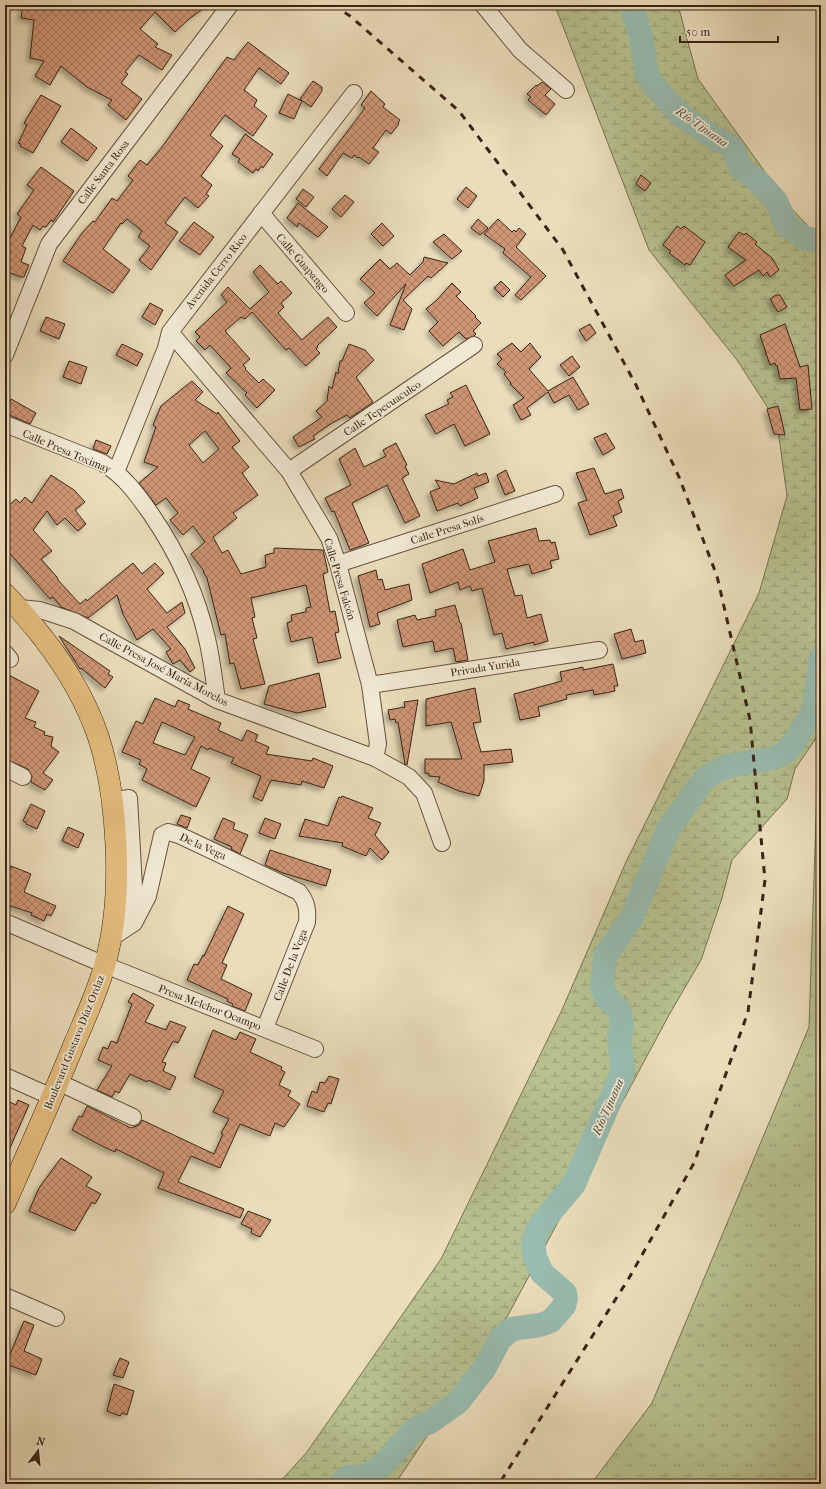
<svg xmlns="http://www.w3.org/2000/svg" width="826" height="1489" viewBox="0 0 826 1489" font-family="'IM FELL French Canon',serif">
  <defs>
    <pattern id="grass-tufts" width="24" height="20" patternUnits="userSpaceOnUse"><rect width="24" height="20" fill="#b7c190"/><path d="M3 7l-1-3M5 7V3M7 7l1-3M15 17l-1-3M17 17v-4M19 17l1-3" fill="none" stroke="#969d74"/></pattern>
    <pattern id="wetland-marsh" width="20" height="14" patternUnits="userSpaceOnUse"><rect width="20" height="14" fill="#b7c190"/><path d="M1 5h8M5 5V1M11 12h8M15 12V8" fill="none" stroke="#969d74"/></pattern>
    <pattern id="building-cross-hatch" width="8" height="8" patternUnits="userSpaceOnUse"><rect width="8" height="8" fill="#cf9675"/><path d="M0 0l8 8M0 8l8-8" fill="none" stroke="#a97a5f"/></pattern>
    <filter id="shadow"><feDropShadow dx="-3.5" dy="3.5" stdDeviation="2" flood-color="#0004"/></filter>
  </defs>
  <rect width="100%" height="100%" fill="#eaddbb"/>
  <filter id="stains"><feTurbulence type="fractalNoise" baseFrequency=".005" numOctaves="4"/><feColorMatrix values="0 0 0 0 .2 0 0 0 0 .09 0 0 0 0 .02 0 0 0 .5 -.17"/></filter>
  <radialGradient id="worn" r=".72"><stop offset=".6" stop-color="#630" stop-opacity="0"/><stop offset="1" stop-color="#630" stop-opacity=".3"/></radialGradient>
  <path fill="url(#grass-tufts)" stroke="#787252" d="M821,784V1484H591L652,1403L809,1027L817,787Z"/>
  <path fill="url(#wetland-marsh)" stroke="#787252" d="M552,5H678L698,79L791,208L821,240V731L795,769L787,799L732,860L722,898L701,960L669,1015L507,1317L395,1484H278L307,1452L441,1259L561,1012L626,862L759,593L787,496L777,422L737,360L649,250L557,11Z"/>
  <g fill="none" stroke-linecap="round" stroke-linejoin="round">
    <path stroke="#98bcb0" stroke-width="24" d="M631,5L641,36L647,75L658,91L682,116L707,133L730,146L734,151L741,169L758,181L776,201L787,226L805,238L821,242
      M340,1484L348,1477H365L374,1471L384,1464L411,1433L422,1425L430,1422L458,1402L484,1369L500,1339L512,1329L540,1325L551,1321L564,1306L566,1298L565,1293L542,1273L535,1257L533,1244L537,1231L545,1219L574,1184L623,1071L619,1038L622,1028L621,1017L619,1010L607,999L602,987L605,956L632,917L668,830L704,779L715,772L728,766L773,758L785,753L794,742L814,710L821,657"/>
  </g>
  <path fill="url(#building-cross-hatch)" stroke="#3a2415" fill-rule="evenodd" filter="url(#shadow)" d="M23,5H208L189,19L175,32L155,12L140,29L158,44L155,47L172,55L162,70L139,55L125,72L128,74L121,83L142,99L126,120L108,105L112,100L87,87L61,66L50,85L35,76L44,61L30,58L34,20L21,18Z
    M248,42L289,73L281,84L259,68L244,90L257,100L254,106L267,116L253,136L225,115L210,135L223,146L201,176L212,185L206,194L209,196L198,208L185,197L165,223L178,232L151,270L139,260L150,246L138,237L142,231L127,219L122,224L121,223L103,249L130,270L113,293L63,261L82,233L93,221L95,222L112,198L117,201L133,180L128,176L140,160L147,165L162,147L227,57L234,60Z
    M313,81L322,87V91L311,107L300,99Z
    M542,82L551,89L545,95L555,104L546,115L528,100L531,97L527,94L536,85L537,86Z
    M371,91L385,104L383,107L400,120L398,123L399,124L391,134L386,130L373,148L379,152L369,164L359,157L358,158L354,155L352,158L343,153L327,176L319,169L365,108L361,105Z
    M288,94L302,101L294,119L279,113Z
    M41,95L61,106L33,153L20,146L21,144L18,143L27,125L24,123Z
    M71,128L97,148L87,161L61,142Z
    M245,134L273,154L263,168L261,166L258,171L256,169L253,173L238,162L240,159L232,154Z
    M41,167L74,191L53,222L51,220L46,227L43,226L40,230L33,225L22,246L26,248L21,262L29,265L24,277H21L5,271V239L9,240L21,217L17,214L34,190L27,185Z
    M641,175L651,183L645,191L636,184Z
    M466,187L477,196L468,208L457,199Z
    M303,189L314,197L306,207L296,199Z
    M345,195L354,202L341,217L332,209Z
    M298,203L328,227L318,237L299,223L297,227L287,218Z
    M478,219L488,228L480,235L471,228Z
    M498,219L512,232L514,230L516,232L519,228L526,234L516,247L546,276L521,300L515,295L531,277L503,253L505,249L484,234Z
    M194,222L214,237L200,255L179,241Z
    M382,223L394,236L383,246L371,234Z
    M677,226L681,229L684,226L705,242L690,265L686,263L685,265L669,253L671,251L663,245Z
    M739,232L744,235L746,233L757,242L755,244L772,258L779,270L770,277L767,272L763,276L759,270L734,286L725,275L746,260L728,247Z
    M444,234L462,251L452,259L433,242Z
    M424,257L448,263L431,278L428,276L403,300L412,309L404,330L390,325L406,284L377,316L364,303L375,293L360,279L380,259L390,269L397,263L410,275L423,262Z
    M260,265L278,284L281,281L292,293L281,303L284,307L278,313L302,340L328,317L337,327L317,346L318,347L316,349L320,353L306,366L289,348L286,350L252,312L245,319L241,317L225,331L250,359L243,365L246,368L245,369L259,383L263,379L275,390L257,408L245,395L247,393L226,373L231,368L210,345L205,350L196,341L200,337L195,332L227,302L221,295L228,287L250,309L269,292L253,272Z
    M501,281L510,290L503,297L494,288Z
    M452,283L461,292L456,296L476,316L475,317L481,323L473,331L476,334L474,336L466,339L459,332L443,346L429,331L438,322L426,309L437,300Z
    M776,295H780L787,307L778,312L770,299Z
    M150,303L163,310L155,325L142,317Z
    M46,317L65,324L59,339L40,331Z
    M590,324L596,333L586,341L579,330Z
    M785,324L800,367L808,365L812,409L800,410L796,378L780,379L777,365L776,366L775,363L770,365L760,335Z
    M512,343L521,352L530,343L541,357L529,369L548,391L573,377L589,404L578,410L569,395L554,403L548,392L527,408L531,415L521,420L513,405L524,398L510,384L511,383L504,374L506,372L497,364L502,359L497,354Z
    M122,344L143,354L137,366L116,355Z
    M349,344L365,350L374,360L356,377L373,402L350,418L347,415L332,423L313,436L315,439L299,447L293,437L322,417L316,411L327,401L329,386L332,389L336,372L338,374L340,361H342Z
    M572,356L580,367L569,376L560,365Z
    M69,361L87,367L81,384L63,377Z
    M192,381L203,392L195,400L217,414L218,412L240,441L232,447L249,467L242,473L258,495L233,513L237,518L213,537L222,553L228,550L241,574L266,567L265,555L274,553V548L323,550L328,572L323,574L330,612L335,611L339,632L335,633L341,658L318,663L312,637L291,642L287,623L292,621L291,615L306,612V608L311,607L306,585L251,598L255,617L252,618L257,638L253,639L265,684L241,689L234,663L230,664L225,634L221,635L207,578L203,572L204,571L191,554L205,542L193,526L183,535L170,520L178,513L166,498L156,505L139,483L158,467L144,462L156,427L153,425L161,406ZM205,431L219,449L203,463L189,445Z
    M466,385L490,434L465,446L454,424L436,434L425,415L449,404L447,400L453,397L450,393Z
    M11,399L36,413L30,424L5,413Z
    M778,406L781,417L785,435L774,434L767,409Z
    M606,433L615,448L603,455L594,438Z
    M96,440L111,446L107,454L93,449Z
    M396,443L407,465L405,466L409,474L402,478L420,516L405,523L387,485L352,503L369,543L350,550L334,511L332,512L325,498L351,485L339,459L355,448L364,467L386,456L383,450Z
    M594,468L605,494L621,489L624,498L618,501L622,512L613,516L617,526L590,535L578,503L587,500L576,473Z
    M506,470L515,491L505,495L497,475Z
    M477,473L478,476L486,473L489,482L474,488L478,498L460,506L458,503L437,511L430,492L440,488L435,480L454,484Z
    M51,475L74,490L85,502L75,510L86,524L78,531L65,518L57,525L47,511L33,530L52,551L41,559L57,577L58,580L80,604L86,599L87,601L133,563L142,574L155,563L164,573L147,589L167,613L182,602L185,613L167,627L185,649L195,668L190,672L180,660L173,664L166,652L171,649L153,629L137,640L123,614L117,595L88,618L61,607L53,597L50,599L5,548V509L16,499L20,503L25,497L32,503Z
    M536,528L539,541L550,540L551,543L555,542L559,559L550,561L552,568L532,574L529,564L507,569L515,596L522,595L527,618L541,614L548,641L534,645V642L506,649L502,633L494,635L482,588L472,591L470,586L460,590L458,582L430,593L422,564L463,549L470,570L495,562L488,541Z
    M376,570L378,580L382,579L385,590L409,584L412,600L377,613L380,624L370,627L358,576Z
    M455,605L460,623H461L468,660L456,662L453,648L435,652L433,641L403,647L397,620L415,615L417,620L436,616L435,610Z
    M631,629L635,642L643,640L646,653L622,659L614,634Z
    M59,636L110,671L108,674L113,677L105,688L81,668L80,669Z
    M613,664L618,686H614L615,691L594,695L593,690L566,695L567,699L538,707L540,716L520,720L514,694L562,681L560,672L583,667V670Z
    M5,673L39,691L25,718L36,722L34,727L45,732L44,735L53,737L51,746L59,752L43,773L53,780L45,790L31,782L32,776L28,769L5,759Z
    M319,673L326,707L297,713L264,704L269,686Z
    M475,688L481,722L473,723L481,752L511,749L513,762L484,765V781L479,796L459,791L438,782L440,777L429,776V774L425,773V759H462L451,722L426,726V699Z
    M155,698L175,707L178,700L190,705L188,709L221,723L218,730L242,741L247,730L258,735L255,741L269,747L266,754L312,761L313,758L333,766L324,788L302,781L301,785L271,780L262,801L253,797L261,776L231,763L234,758L209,748L208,750L201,746L191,769L210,778L196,807L142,780L147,769L139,764L141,760L122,752L136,721L143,724ZM162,722L195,737L185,755L153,743Z
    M418,700L407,765L405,764L398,722L396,723L395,719L390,720L388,710L405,707L404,702Z
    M342,796L373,808L368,818L381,823L375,835L389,852L382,860L370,848L366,856L342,846L343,843L299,836L305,819L328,826L339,797L341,798Z
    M31,804L45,811L37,829L26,824V822L23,821Z
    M181,815L191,818L187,828L177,824Z
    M223,818L235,823L233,829L248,835L240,854L231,849L232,847L214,839Z
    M265,818L281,824L275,839L259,833Z
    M68,827L84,834L78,848L62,841Z
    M270,850L331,870L326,886L283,873L265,865Z
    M11,866L31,874L24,892L56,906L51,916L47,914L44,921L31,915L32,913L5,904V882Z
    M228,906L244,914L222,963L227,965L221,979L252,994L245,1011L232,1006L233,1004L227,1001L228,999L187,980L194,964L198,965L203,955L204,956Z
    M133,993L154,1005L145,1022L166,1030L170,1021L186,1027L178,1043L173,1041L162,1062L166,1063L163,1071L176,1077L170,1090L148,1080L147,1082L130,1074L119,1093L115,1091L112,1097L97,1090L112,1066L98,1060L103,1047L108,1049L111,1041L117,1043L132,1004L128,1002Z
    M213,1030L236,1040L240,1032L256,1039L250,1052L282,1067L281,1070L285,1072L279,1085L291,1091L288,1096L300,1104L284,1127L275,1123L270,1136L240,1124L220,1168L191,1156L178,1182L244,1209L240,1218L158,1188L164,1173L116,1149L115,1152L104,1147L72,1130L79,1116L82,1117L87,1106L131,1128L139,1125L142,1120L214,1154L223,1134L221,1133L229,1119L213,1112L224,1091L194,1077Z
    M329,1076L339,1079L331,1104L328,1103L324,1112L307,1106L312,1091L317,1093L320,1082L325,1083Z
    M5,1100L16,1105L18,1100L29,1105L5,1159Z
    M61,1158L92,1177L86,1186L101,1194L95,1204L92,1202L75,1231L29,1211L39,1188Z
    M248,1211L271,1220L260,1237L251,1233L252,1229L241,1224Z
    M24,1321L34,1325L24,1351L42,1359L36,1375L6,1364Z
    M120,1358L129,1362L123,1378L113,1375Z
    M114,1384L134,1391L127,1415L122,1413L120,1416L107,1411Z"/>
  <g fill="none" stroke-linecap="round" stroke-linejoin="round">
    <g stroke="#66523e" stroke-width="18">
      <path id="minor" d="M483,5L520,50L566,90
        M261,213L346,313
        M170,332L289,471L329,538L338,564L370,685L378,744L375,758
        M5,355L49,244L230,5
        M5,424L103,463C124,476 137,494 151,514C177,552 197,594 207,639C212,659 214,680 217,700
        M289,471L474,345
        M116,472L166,348L170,332L354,93
        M338,564L555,494
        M19,608L40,610L74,621L217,700L375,758L409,777L424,793L442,843
        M5,653L10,659
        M370,685L599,650
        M5,768L23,777
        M114,800L129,798L134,887L130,924
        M5,922L105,965L315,1049
        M111,938L134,923L148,896L162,835L168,832L179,835L299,892C307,902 308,910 307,922L265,1028
        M5,1076L52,1097
        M58,1082L133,1117
        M5,1296L56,1318"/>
    </g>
    <g stroke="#3a2415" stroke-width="22">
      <path id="major" d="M5,594C19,608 31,623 44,639C96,707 112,761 116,845C118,886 116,925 105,964C98,991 86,1016 75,1042C53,1096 29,1150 5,1204"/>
    </g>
    <use href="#minor" stroke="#f1e9d3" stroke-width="16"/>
    <use href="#major" stroke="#e5be7e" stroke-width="21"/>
    <path stroke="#3a2415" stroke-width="3" stroke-dasharray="7 7" stroke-linecap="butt" d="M333,5L350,16L459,111L563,250L636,385L679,477L717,576L750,720L765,880L748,1012L694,1163L629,1278L499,1484"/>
  </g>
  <g text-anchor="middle" stroke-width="3.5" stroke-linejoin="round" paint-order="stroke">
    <g font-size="11" fill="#3a2415" stroke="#f1e9d3">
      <text transform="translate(103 172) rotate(-53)" y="4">Calle Santa Rosa</text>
      <text transform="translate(303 263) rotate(49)" y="4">Calle Guapango</text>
      <text transform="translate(216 271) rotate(-52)" y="4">Avenida Cerro Rico</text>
      <text transform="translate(382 408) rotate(-34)" y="4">Calle Tepecuaculco</text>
      <text transform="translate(67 451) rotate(23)" y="4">Calle Presa Toximay</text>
      <text transform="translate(447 529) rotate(-18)" y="4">Calle Presa Solís</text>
      <text transform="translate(340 579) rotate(73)" y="4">Calle Presa Falcón</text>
      <text transform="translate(485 667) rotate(-9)" y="4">Privada Yurida</text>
      <text transform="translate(164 669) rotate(28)" y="4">Calle Presa José María Morelos</text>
      <text transform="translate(203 846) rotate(24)" y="4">De la Vega</text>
      <text transform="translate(290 965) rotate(-69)" y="4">Calle De la Vega</text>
      <text transform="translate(210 1007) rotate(21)" y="4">Presa Melchor Ocampo</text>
      <text transform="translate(74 1042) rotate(-68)" y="4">Boulevard Gustavo Díaz Ordaz</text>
    </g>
    <g font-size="12" font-style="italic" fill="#524a3c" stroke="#f1e9d3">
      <text transform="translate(702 127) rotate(35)" y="4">Río Tijuana</text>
      <text transform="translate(608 1107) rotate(-66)" y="4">Río Tijuana</text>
    </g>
  </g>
  <rect width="826" height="1489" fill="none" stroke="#eaddbb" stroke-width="20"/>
  <rect x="6" y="6" width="814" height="1477" fill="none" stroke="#3a2415" stroke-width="2"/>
  <rect x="10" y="10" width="806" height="1469" fill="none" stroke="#3a2415"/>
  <g transform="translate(38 1451) rotate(16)" stroke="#f1e9d3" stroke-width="3" paint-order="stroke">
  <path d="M0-3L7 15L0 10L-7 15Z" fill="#3a2415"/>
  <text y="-6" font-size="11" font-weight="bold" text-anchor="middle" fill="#3a2415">N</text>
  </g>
  <path d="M680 36v6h98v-6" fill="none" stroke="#3a2415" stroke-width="2"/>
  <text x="686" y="36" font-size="12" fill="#3a2415" stroke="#f1e9d3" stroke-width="3" paint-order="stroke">50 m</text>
  <rect width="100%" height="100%" filter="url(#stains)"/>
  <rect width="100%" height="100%" fill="url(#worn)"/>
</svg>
